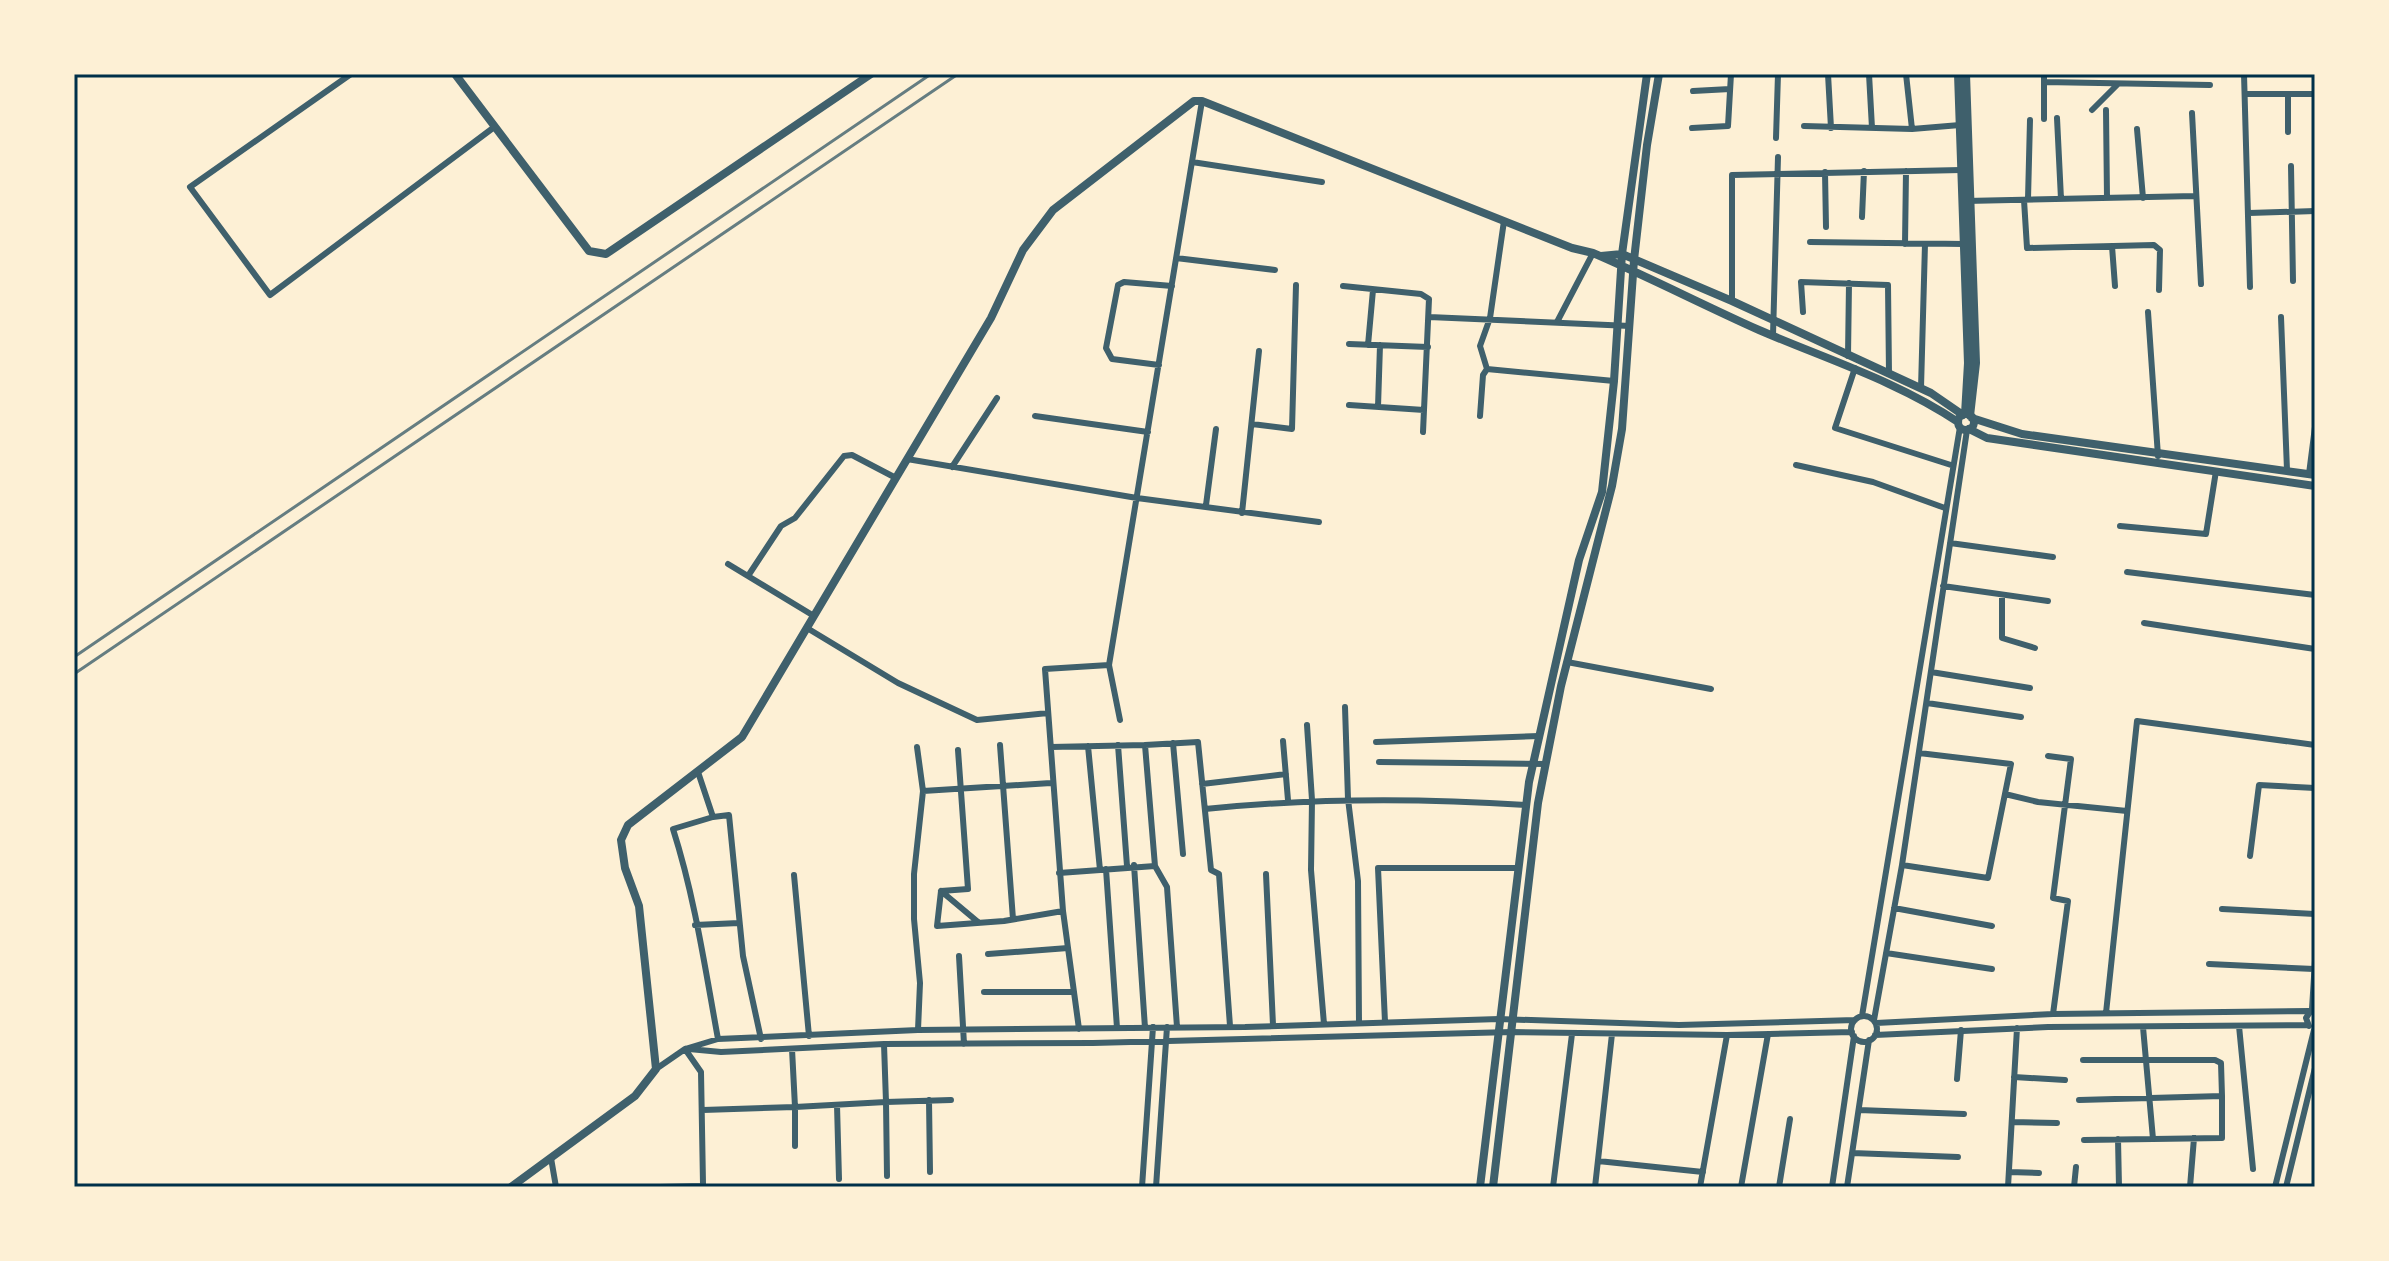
<svg xmlns="http://www.w3.org/2000/svg" width="2389" height="1261" viewBox="0 0 2389 1261" font-family="'Fira Sans Condensed',sans-serif">
  <rect width="100%" height="100%" fill="#fdf0d5"/>
  <g fill="none" stroke-linecap="round" stroke-linejoin="round">
    <path stroke="#3f606c" stroke-width="6" d="M351,74L190,187L270,295L493,128
      M1828,74L1831,128
      M1869,74L1872,128
      M1906,74L1912,129
      M2044,74V119
      M2244,74L2250,287
      M2044,82L2210,85
      M1693,91L1730,89
      M2245,94H2315
      M2288,94V132
      M2092,110L2118,84
      M2106,110L2107,198
      M2192,113L2201,284
      M2057,118L2061,199
      M1804,126L1912,129L1960,125
      M1692,128L1728,126L1731,74
      M2137,129L2143,198
      M1776,138L1778,74
      M1192,162L1322,182
      M2291,166L2293,281
      M1825,172L1826,227
      M2028,199L2030,120
      M2024,200L2027,248L2154,245L2160,250L2159,290
      M1966,201L2195,196
      M2249,213L2315,211
      M1862,217L1864,171
      M1810,242L1964,244
      M1905,244L1906,171
      M2112,246L2115,286
      M1176,258L1275,270
      M1343,286L1421,294L1429,299L1423,432
      M1732,301V175L1961,170
      M1803,312L1801,282L1888,285L1889,374
      M2148,312L2158,456
      M1429,317L1630,326
      M2281,317L2287,470
      M1557,322L1593,253
      M1773,335L1778,157
      M1349,344L1428,347
      M1368,345L1373,290
      M1848,356L1849,283
      M1159,365L1112,359L1106,348L1118,285L1124,282L1172,286
      M1855,368L1835,428L1951,465
      M1487,369L1480,346L1490,318L1504,221
      M1921,388L1925,244
      M1349,405L1424,410
      M1378,407L1380,345
      M1035,416L1148,432
      M1480,416L1483,375L1487,369L1614,381
      M1252,424L1292,429L1296,285
      M907,459L1137,498L1319,522
      M1796,465L1873,482L1945,508
      M952,467L997,398
      M2309,474L2315,427
      M1206,505L1216,429
      M1242,513L1259,351
      M2120,526L2206,534L2216,471
      M1950,543L2053,557
      M728,564L814,616
      M2127,572L2315,595
      M748,576L781,526L795,518L844,456L852,455L896,478
      M1943,586L2048,601
      M2002,595V638L2035,648
      M2144,623L2315,649
      M807,628L898,683L977,720L1048,713
      M1567,662L1711,689
      M1931,672L2030,688
      M1927,703L2021,717
      M1345,707L1348,799L1358,881L1359,1023
      M1120,720L1109,665L1202,101
      M1307,725L1312,800L1311,870L1324,1024
      M1283,741L1288,800
      M1376,742L1539,736
      M1173,743L1183,854
      M1000,745L1013,919
      M1118,745L1127,866
      M1088,746L1100,870
      M917,747L923,791L914,874V919L920,983L918,1030
      M1051,747L1145,745
      M958,750L968,889L941,891L937,926L1004,921L1063,911
      M2048,756L2071,759L2053,898L2068,901L2053,1014
      M1379,762L1546,764
      M698,772L713,817L673,829C695,898 705,968 718,1039
      M1202,784L1286,774
      M923,791L1051,783
      M2005,794L2038,802L2127,811
      M1205,809C1312,798 1418,798 1526,805
      M713,817L729,815L743,956L761,1039
      M2250,856L2259,785L2315,788
      M1134,865L1145,1028
      M1902,865L1988,878L2011,764L1919,753
      M1155,866L1167,887L1177,1027
      M1106,869L1117,1028
      M1059,873L1155,866L1145,745L1198,742L1211,870L1219,874L1230,1026
      M1266,874L1273,1025
      M794,875L809,1036
      M941,891L978,922
      M1894,908L1992,926
      M2222,909L2315,914
      M695,925L739,923
      M1886,953L1992,969
      M988,954L1068,948
      M959,956L964,1044
      M2209,964L2314,969
      M984,992H1074
      M2106,1013L2137,721L2315,745
      M1862,1016L1960,427
      M1851 1029a13 13 0 1 1 26 0a13 13 0 1 1-26 0Z
      M1874,1020L1902,865L1967,430
      M1385,1022L1378,868H1519
      M1876,1023L2053,1014L2309,1011
      M2239,1026L2253,1169
      M2309,1026L2306,1018L2312,1009L2315,961
      M2143,1027L2153,1139
      M1079,1029L1063,911L1045,669L1109,665
      M1875,1035L2048,1027L2308,1025
      M685,1049L701,1072L703,1184
      M689,1049L721,1052L884,1044L1093,1043L1512,1032L1727,1035L1852,1032
      M792,1049L795,1107L886,1102L884,1044
      M2083,1060H2215L2221,1063L2222,1096
      M656,1069L685,1049L718,1039L918,1030L1245,1027L1499,1019L1679,1025L1855,1020
      M2014,1077L2065,1080
      M1957,1079L1961,1030
      M929,1100L930,1172
      M2079,1100L2222,1096V1138L2084,1140
      M837,1105L839,1179
      M703,1110L795,1107V1146
      M1859,1110L1964,1114
      M2012,1122L2057,1123
      M2118,1139L2119,1187
      M1852,1153L1958,1157
      M551,1158L556,1187
      M1598,1161L1703,1172
      M2009,1172L2039,1173
      M887,1176L886,1102L951,1100
      M660,1187L703,1186
      M1142,1187L1153,1027
      M1156,1187L1167,1027
      M1553,1187L1572,1034
      M1595,1187L1612,1034
      M1700,1187L1727,1035
      M1741,1187L1768,1034
      M1779,1187L1790,1119
      M1832,1187L1854,1036
      M1847,1187L1869,1040
      M2008,1187L2017,1028
      M2074,1187L2076,1167
      M2190,1187L2194,1138
      M2275,1187L2314,1030
      M2286,1187L2315,1068"/>
    <path stroke="#3f606c" stroke-width="8" d="M455,74L589,251L606,254L871,74
      M1958,74L1968,363L1965,414
      M1966,74L1976,363L1970,416
      M1601,256L1622,254L1732,301L1931,393L1963,415
      M1958 422a8 8 0 1 1 16 0a8 8 0 1 1-16 0Z
      M1972,418L2022,434L2315,475
      M1969,429L1987,438L2315,486
      M511,1187L635,1096L656,1069L639,906L625,868L621,840L628,825L742,737L991,318L1023,250L1053,210L1194,101H1202L1572,248L1593,253C1649,277 1703,305 1759,330C1826,359 1897,381 1958,422
      M1480,1187L1529,782L1579,560L1602,492L1614,381L1622,254L1647,74
      M1493,1187L1538,803L1561,686L1612,486L1622,429L1634,260L1647,145L1659,74"/>
    <path stroke="#657d81" stroke-width="3" d="M74,657L931,74
      M74,674L958,74"/>
  </g>
  <rect width="2389" height="1261" fill="none" stroke="#fdf0d5" stroke-width="152"/>
  <rect x="76" y="76" width="2237" height="1109" fill="none" stroke="#003049" stroke-width="3"/>
</svg>
